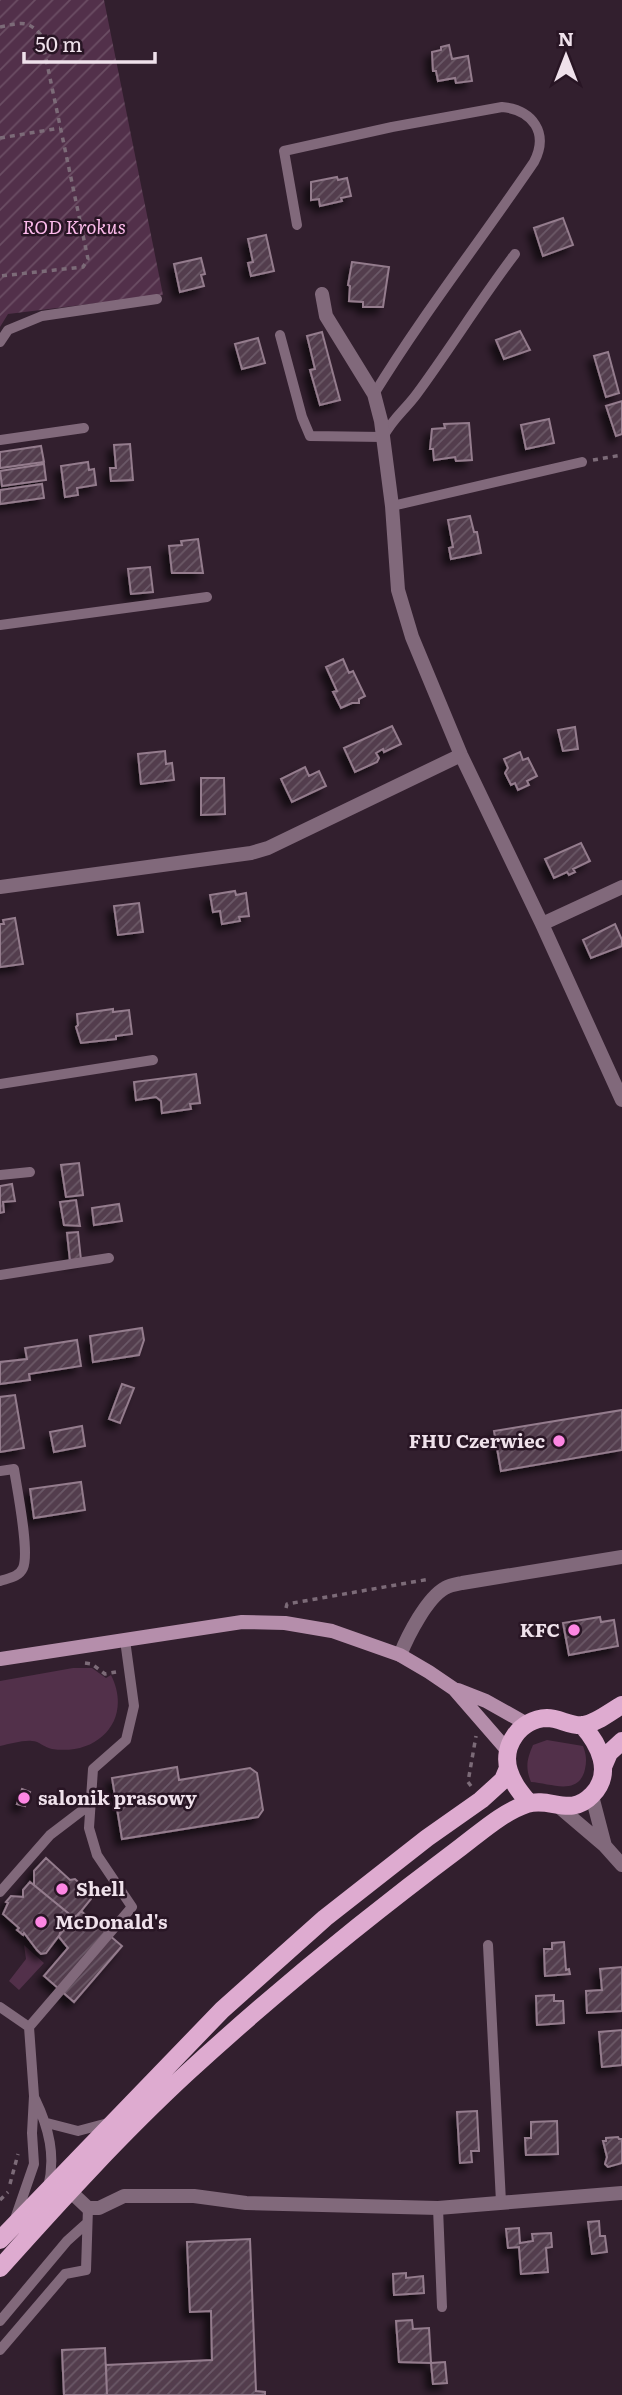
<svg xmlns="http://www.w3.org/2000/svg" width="622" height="2395" viewBox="0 0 622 2395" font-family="Literata,serif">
  <defs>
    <pattern id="garden-furrows" width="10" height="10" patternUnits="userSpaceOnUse" patternTransform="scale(1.75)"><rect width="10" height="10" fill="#52304a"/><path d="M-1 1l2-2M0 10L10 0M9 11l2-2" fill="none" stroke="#6b4e64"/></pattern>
    <pattern id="building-hatch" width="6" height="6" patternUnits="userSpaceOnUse" patternTransform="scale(1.75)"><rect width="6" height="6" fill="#523d4d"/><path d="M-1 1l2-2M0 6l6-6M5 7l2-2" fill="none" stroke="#6b5967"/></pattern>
    <filter id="shadow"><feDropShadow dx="-6" dy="6" stdDeviation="3.5" flood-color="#0009"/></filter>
  </defs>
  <rect width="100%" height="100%" fill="#321f2e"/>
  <path fill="#52304a" d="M73,1668H92L106,1678L111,1675C133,1719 99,1756 52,1749C45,1748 39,1741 32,1741C23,1740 10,1744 0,1746V1681Z
    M547,1740L583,1746C586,1754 587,1760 585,1769C579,1797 550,1783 531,1782C525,1767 527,1759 533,1745Z
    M24,1945L44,1963L19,1990L9,1981L26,1959Z"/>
  <path fill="url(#garden-furrows)" d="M0,0H104L163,295L8,314L0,327Z"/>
  <path fill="url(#building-hatch)" stroke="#947c8d" stroke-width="2" filter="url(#shadow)" d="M449,45L452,59L468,56L472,81L456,83L455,78L438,81L436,71H433L432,52L441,50V47Z
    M337,177L338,180L347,178L351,196L341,198L342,201L320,206L319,199L311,200V182Z
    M563,218L573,245L543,256L534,228Z
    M266,235L274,271L251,276L248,263L253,262L248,239Z
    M201,258L205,274L201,275L204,286L180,292L174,264Z
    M352,262L389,267L383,307H363V302L349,301L350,286L348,285Z
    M520,331L530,350L504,359L496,340Z
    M322,332L340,400L320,405L310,370L315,369L307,336Z
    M258,338L265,363L242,369L235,344Z
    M608,352L619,393L606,397L594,356Z
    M622,401V434L616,436L606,406Z
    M549,419L554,443L526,449L521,425Z
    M469,423L472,460L456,461L455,457L434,460L433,449H430L432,429L445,428L444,424Z
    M130,444L133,480L111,481L110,468H116L114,445Z
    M41,446L44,462L0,468V452Z
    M88,462L89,470L94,469L96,485L77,488L78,495L65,497L61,466Z
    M44,464L46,480L2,486L0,471Z
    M42,484L44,498L0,504V490Z
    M470,516L474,532H477L481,553L451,559L449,548L453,547L448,520Z
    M198,539L203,573H172L169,546L182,545L181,541Z
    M150,567L153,592L131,594L128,569Z
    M343,659L349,673L353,671L365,696L359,699V703H352L341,708L333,692L337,691L326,667Z
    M392,726L401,744L384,752L383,749L376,753L379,758L377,762L355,772L344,748Z
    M575,727L578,749L563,751L558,730Z
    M165,751L166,764L172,763L174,780L141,784L138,754Z
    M520,752L523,760L528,758L537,776L527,781L529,785L518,790L515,783L511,785L505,773L508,768L504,759Z
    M305,767L309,776L319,771L326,786L292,802L281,779Z
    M201,778H224L225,814L201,815Z
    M581,843L590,861L573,869L575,872L569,875L567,872L554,878L545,859Z
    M235,891L236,895L246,893L249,916L239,917L240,921L222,924L220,911L213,912L210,895Z
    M139,903L143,932L118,935L114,906Z
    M15,918L23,964L0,967V924H4L3,920Z
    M615,924L622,940V946L591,958L583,940Z
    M113,1009V1012L129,1010L132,1034L116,1036V1039L81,1043L76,1027L78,1025L77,1014Z
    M196,1074L200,1103L190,1104L191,1109L162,1113L161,1101L156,1097L136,1100L134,1082Z
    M79,1163L83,1195L66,1197L61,1165Z
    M12,1184L15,1201L3,1202L4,1212L0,1213V1186Z
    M76,1200L80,1226L64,1225L60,1202Z
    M119,1204L122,1221L94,1225L92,1208Z
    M78,1232L81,1260L70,1261L67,1233Z
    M142,1328L144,1340L139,1355L93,1362L90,1336Z
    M77,1340L81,1366L29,1374L30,1380L0,1384V1362L27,1359L25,1348Z
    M122,1384L134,1388L120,1423L109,1419Z
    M15,1395L24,1448L0,1452V1397Z
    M622,1410V1450L501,1471L494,1431Z
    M82,1426L85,1446L54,1452L50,1432Z
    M81,1482L85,1510L34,1518L30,1489Z
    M600,1617L601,1622L614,1620L618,1646L569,1655L563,1623Z
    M177,1767L179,1780L250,1768L257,1773L263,1810L258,1817L122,1839L112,1778Z
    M22,1789L30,1792L25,1806L17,1804Z
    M46,1858L70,1880L75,1879L90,1893L91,1899L78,1915L73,1917L34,1885V1871Z
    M30,1882L73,1917L46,1953L41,1954L37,1950L24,1933L23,1935L17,1930L19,1928L3,1914L8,1903L6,1902L11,1896L23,1897V1890Z
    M81,1911L122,1946L74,2002L44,1976L68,1948L59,1937L60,1933Z
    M564,1942L566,1970L569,1969L570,1974L545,1976L544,1949H552V1943Z
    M622,1967V2011L587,2013L586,1991L602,1990L600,1969Z
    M554,1995V2001H563L564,2023L537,2025L536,1996Z
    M622,2030V2065L602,2067L599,2032Z
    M477,2111L479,2151H471L472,2162L460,2163L457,2112Z
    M557,2121L558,2154L526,2155L525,2138H531V2122Z
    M618,2137L619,2139H622V2163L608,2167L605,2164L607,2157L603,2141H606V2138Z
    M599,2221L600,2236H605L607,2252L592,2254L588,2222Z
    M519,2228L520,2243L533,2241L532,2234L551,2233L552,2247L546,2248L548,2272L521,2274L519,2247L508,2248L506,2229Z
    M250,2239L256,2391L265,2392V2395H107L106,2365L212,2360L211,2311L190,2312L187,2242Z
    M406,2273V2278L423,2276L424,2293L394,2295L393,2274Z
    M412,2320L413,2329L429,2328L431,2363L399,2362L396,2321Z
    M105,2348L107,2395H64L62,2350Z
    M445,2362L447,2383L433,2384L431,2363Z"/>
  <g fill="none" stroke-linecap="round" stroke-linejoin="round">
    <path stroke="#7c6b78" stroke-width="3.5" stroke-dasharray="5 5" stroke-linecap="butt" d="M0,27C20,23 27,19 41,35L88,259L83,267L0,276
      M0,138L60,128
      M593,460L622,455
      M286,1608L287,1604L430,1579
      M85,1663L92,1664L105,1674L116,1672
      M471,1786L468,1782L476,1736
      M10,2184L18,2154
      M0,2200L8,2192"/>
    <path stroke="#81697b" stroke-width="10" d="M297,225L284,151L392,127L502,107C533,110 549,133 534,162C481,240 423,314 374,394
      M280,335L302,417L310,436L383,437C393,418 404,411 416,395C450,349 480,300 515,254
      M0,342L8,330L42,316L157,299
      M0,440L84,428
      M392,506L582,462
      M0,625L207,597
      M0,1084L153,1060
      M0,1175L30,1172
      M0,1275L109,1258
      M0,1471L14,1469C17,1489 30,1552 23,1568C19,1577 9,1578 0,1581
      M0,1892L50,1835L92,1803
      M488,1945L501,2202
      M0,2007L29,2027
      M35,2099C49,2128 56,2156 48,2188
      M47,2123L78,2131L108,2123
      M438,2208L442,2307
      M15,2219L34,2164L32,2133L34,2096L29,2027L132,1907L97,1855L89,1828L93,1769L126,1740L134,1706L125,1640
      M0,2321L67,2241L87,2223
      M0,2350L65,2274L86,2270L88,2208"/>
    <path stroke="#81697b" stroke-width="14" d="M322,294L326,316L374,394L381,421L392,506L398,590L412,637L461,755L542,924L622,1100
      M0,887L251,853L268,848L461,755
      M542,924L622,887
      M400,1655C408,1635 427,1598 445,1588C450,1585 457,1584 462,1583L622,1557
      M592,1796L605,1846
      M558,1806L605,1846L622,1865
      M69,2181L71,2192L88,2208H99L124,2196H194L246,2203L438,2208L622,2193"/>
    <path stroke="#b58eab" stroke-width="14" d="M0,1659L242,1622L285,1623L332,1631L400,1655L429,1672L454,1689L507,1750
      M458,1690L486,1701L527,1724"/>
    <path stroke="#deabd0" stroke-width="18" d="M603,1767L609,1753L622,1741
      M529,1803C521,1793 513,1784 509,1771C501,1746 520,1719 547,1718C560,1718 571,1727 584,1725C597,1723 611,1711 622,1705
      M0,2240L222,2010L325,1918L427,1838L481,1800L503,1780L508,1768
      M0,2268C60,2201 121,2134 187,2073C274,1993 366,1918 461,1847C481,1832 503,1812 527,1804C550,1796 570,1818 592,1795C614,1773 599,1744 582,1725"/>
  </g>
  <g fill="#fd86e3" stroke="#281524" stroke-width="2.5">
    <circle cx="559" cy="1441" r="7"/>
    <circle cx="574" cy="1630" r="7"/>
    <circle cx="24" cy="1798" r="7"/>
    <circle cx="62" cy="1889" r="7"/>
    <circle cx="41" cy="1922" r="7"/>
  </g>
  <g text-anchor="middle" stroke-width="5" stroke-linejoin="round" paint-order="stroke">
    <g font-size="19" font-style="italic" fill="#fcbbeb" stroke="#281524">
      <text x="74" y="234">ROD Krokus</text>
    </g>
    <g font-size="19" font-weight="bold" fill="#efe1eb" stroke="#281524" text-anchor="start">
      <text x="545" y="1448" text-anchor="end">FHU Czerwiec</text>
      <text x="560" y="1637" text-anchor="end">KFC</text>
      <text x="38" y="1805">salonik prasowy</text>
      <text x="76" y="1896">Shell</text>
      <text x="55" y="1929">McDonald's</text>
    </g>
  </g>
  <g transform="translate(566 56)" stroke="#281524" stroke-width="5" paint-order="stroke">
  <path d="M0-5L12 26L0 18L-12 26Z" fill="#efe1eb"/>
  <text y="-10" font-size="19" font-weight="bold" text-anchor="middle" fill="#efe1eb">N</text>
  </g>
  <path d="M24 52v10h131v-10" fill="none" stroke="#efe1eb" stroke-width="3.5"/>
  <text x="35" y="52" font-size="21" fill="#efe1eb" stroke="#281524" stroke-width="5" paint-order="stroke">50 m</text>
</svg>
